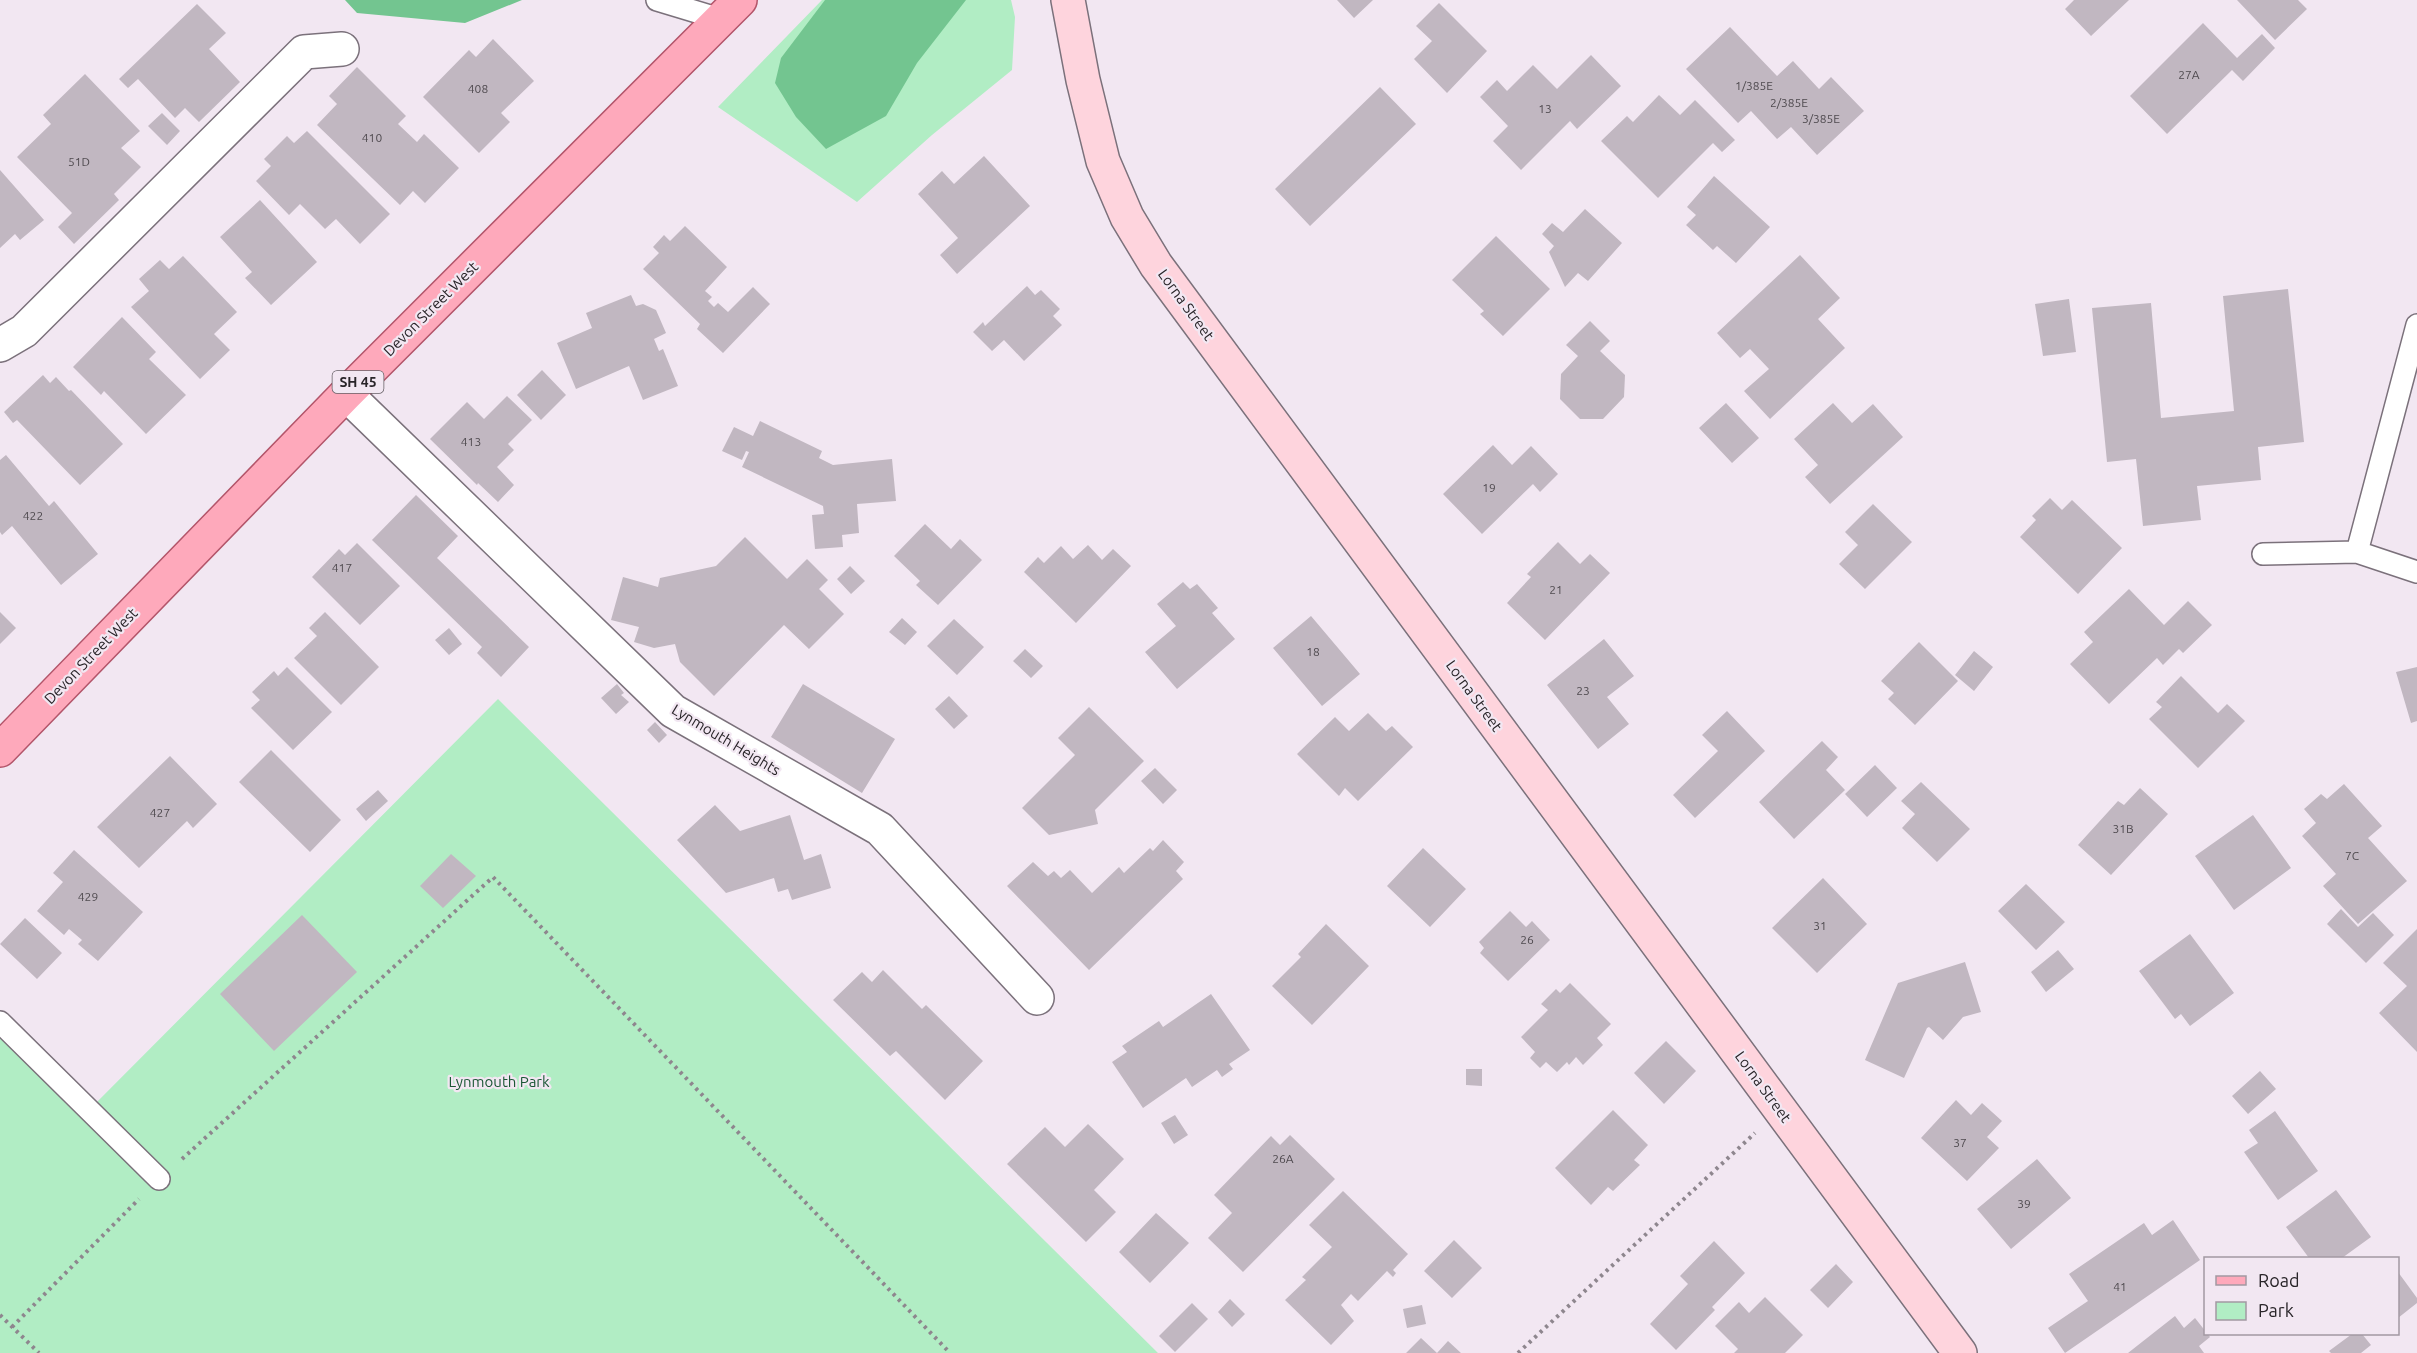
<svg xmlns="http://www.w3.org/2000/svg" width="2417" height="1353" viewBox="0 0 2417 1353" font-family="Ubuntu,sans-serif">
  <rect width="100%" height="100%" fill="#f2e7f2"/>
  <path fill="#b1edc4" d="M822,0H1011L1015,17L1012,70L932,135L857,202L718,107Z
    M498,699L1158,1353H0V1025L88,1111Z"/>
  <path fill="#73c590" d="M345,0H522L465,23L357,13Z
    M825,0H966L917,63L886,116L826,149L796,117L775,83L781,58Z"/>
  <path fill="#c1b7c1" d="M1337,0H1373L1354,18Z
    M2074,0H2129L2091,36L2065,9Z
    M2237,0H2298L2307,9L2275,40Z
    M1439,3L1487,51L1447,93L1414,59L1432,41L1416,26Z
    M197,4L226,33L209,49L240,82L199,122L185,108L175,118L138,79L128,88L119,79Z
    M2203,23L2237,58L2262,34L2275,48L2243,81L2232,70L2167,134L2130,96Z
    M1730,27L1777,76L1793,61L1819,89L1831,77L1864,111L1817,155L1791,127L1777,139L1751,111L1738,123L1686,69Z
    M493,39L534,81L501,113L510,122L479,153L423,97L469,50L476,57Z
    M1591,55L1621,86L1577,129L1570,121L1521,170L1493,141L1508,126L1480,97L1497,80L1507,91L1533,65L1557,89Z
    M357,67L406,116L398,124L417,142L424,134L459,168L425,203L413,191L400,205L317,125L337,104L329,96Z
    M85,74L140,131L121,148L141,167L114,194L119,200L74,244L58,227L72,213L17,157L51,124L43,115Z
    M1380,87L1416,124L1310,226L1275,189Z
    M1659,95L1680,115L1695,100L1735,140L1722,152L1713,143L1658,198L1601,141L1627,116L1633,122Z
    M162,113L180,131L167,145L148,126Z
    M307,131L390,214L360,244L336,219L325,229L300,204L289,215L256,181L271,166L264,159L287,136L294,143Z
    M984,156L1030,206L957,274L940,255L958,238L918,194L942,171L954,184Z
    M0,170L44,220L20,240L15,234L0,248Z
    M1714,176L1770,227L1736,263L1717,246L1713,250L1686,225L1696,215L1687,207Z
    M260,200L317,262L271,305L245,278L252,272L220,237Z
    M1585,209L1622,243L1588,281L1578,273L1565,287L1549,252L1554,246L1542,234L1552,223L1563,232Z
    M685,226L727,267L705,291L712,297L708,301L714,307L718,303L728,312L753,287L770,304L723,353L697,329L700,324L643,269L659,253L653,247L664,235L670,241Z
    M1496,236L1550,289L1503,336L1480,314L1484,311L1452,280Z
    M1800,255L1840,298L1818,319L1845,348L1770,419L1744,391L1769,369L1750,349L1740,358L1717,333Z
    M183,256L237,312L214,334L230,350L200,379L131,307L149,291L139,279L160,260L169,269Z
    M1027,286L1035,295L1041,290L1060,309L1053,316L1062,325L1024,361L1004,340L992,351L973,332L983,322L985,326Z
    M2288,289L2304,442L2258,447L2261,480L2197,486L2201,520L2143,526L2136,459L2107,462L2092,308L2151,303L2161,418L2234,411L2223,296Z
    M631,295L636,306L643,304L656,310L666,333L654,339L659,351L663,349L678,386L643,400L629,366L576,389L557,343L592,328L586,313Z
    M2069,299L2076,352L2043,356L2035,304Z
    M122,317L156,352L149,359L186,395L146,434L104,391L101,395L73,367Z
    M1590,321L1610,341L1600,351L1625,375L1624,397L1603,419H1580L1560,399L1561,374L1578,356L1566,345Z
    M542,370L566,395L541,420L517,395Z
    M43,375L50,383L56,377L69,391L71,390L123,444L80,485L17,420L13,423L4,412Z
    M507,396L532,420L508,444L514,450L497,467L514,485L498,502L478,483L477,485L430,439L467,402L484,419Z
    M1726,403L1759,438L1732,463L1699,428Z
    M1833,403L1852,423L1873,404L1903,437L1830,504L1805,477L1818,465L1794,439Z
    M760,421L822,451L819,458L833,465L892,459L896,501L857,504L859,533L842,535L843,547L815,549L812,515L824,514L823,506L742,467L749,452L746,451L742,460L722,451L734,427L753,436Z
    M1493,445L1512,465L1531,446L1558,474L1540,492L1533,484L1482,534L1443,494Z
    M6,455L49,506L54,501L98,554L61,585L12,526L2,535L0,532V460Z
    M416,495L458,536L437,558L529,647L501,677L477,653L482,647L372,540Z
    M2050,498L2062,510L2072,500L2122,548L2078,594L2020,537L2036,520L2032,516Z
    M1873,504L1912,542L1865,589L1839,564L1858,545L1845,532Z
    M925,524L951,549L960,539L982,560L938,605L916,585L920,581L894,556Z
    M745,537L787,579L807,559L828,580L819,589L844,614L809,649L784,625L714,696L680,662L675,644L654,648L634,642L639,627L611,620L623,577L658,587L660,578L716,566Z
    M1558,542L1580,564L1590,554L1610,573L1545,640L1507,603L1531,577L1527,574Z
    M357,543L400,586L360,625L312,577L339,549L345,555Z
    M1088,545L1102,560L1113,549L1131,566L1076,623L1024,572L1038,557L1044,563L1061,546L1073,559Z
    M850,566L865,581L851,594L837,579Z
    M1183,582L1190,589L1197,584L1218,608L1212,613L1235,639L1177,689L1145,652L1176,626L1157,604Z
    M2129,589L2164,625L2188,601L2212,625L2183,653L2179,649L2163,665L2157,658L2109,704L2070,664L2093,642L2084,632Z
    M0,612L16,628L0,644Z
    M325,612L379,667L341,705L294,658L317,636L309,628Z
    M1311,616L1360,674L1322,706L1273,648Z
    M902,618L917,632L905,645L889,632Z
    M954,619L984,647L957,675L927,646Z
    M449,628L462,644L449,655L435,640Z
    M1604,639L1634,676L1607,697L1629,724L1598,749L1547,685Z
    M1919,642L1958,681L1915,725L1888,699L1894,693L1881,681Z
    M1025,649L1043,666L1031,678L1013,661Z
    M1974,651L1993,667L1974,691L1955,675Z
    M287,667L332,712L293,750L251,708L260,700L252,692L274,671L278,676Z
    M2417,667V721L2411,723L2396,672Z
    M2181,676L2218,713L2227,704L2245,721L2198,768L2149,719L2162,707L2156,702Z
    M617,684L624,693L621,695L629,702L616,714L601,698Z
    M803,684L895,739L862,793L771,737Z
    M949,696L968,716L954,729L935,709Z
    M1089,707L1144,761L1095,810L1098,824L1049,835L1022,808L1075,755L1058,738Z
    M1727,711L1765,751L1695,818L1673,795L1718,751L1702,735Z
    M1368,713L1386,731L1392,726L1413,747L1358,801L1345,788L1339,796L1297,754L1335,717L1349,731Z
    M655,722L667,735L659,743L647,730Z
    M1822,741L1838,757L1826,770L1845,790L1794,839L1759,802Z
    M271,750L341,820L310,852L239,782Z
    M170,756L217,804L193,828L187,821L139,868L97,827Z
    M1875,765L1897,788L1867,817L1845,794Z
    M1155,768L1177,790L1163,804L1141,781Z
    M1921,782L1970,829L1937,862L1902,828L1915,814L1901,801Z
    M2344,784L2382,826L2368,838L2407,881L2358,924L2323,886L2336,874L2302,836L2316,823L2304,809L2321,794L2327,799Z
    M2140,788L2168,814L2111,875L2078,845L2118,801L2124,805Z
    M378,790L388,801L366,821L356,809Z
    M715,805L740,831L790,815L804,860L821,854L831,888L792,900L788,889L778,892L774,878L726,893L677,840Z
    M2253,815L2291,868L2234,910L2195,856Z
    M1163,840L1184,862L1176,871L1183,879L1089,970L1007,886L1033,862L1048,876L1054,871L1061,878L1070,870L1092,893L1119,867L1124,873L1150,848L1153,851Z
    M1423,848L1466,889L1430,927L1387,886Z
    M74,850L143,912L98,961L78,944L82,940L69,929L64,935L37,911L63,882L53,873Z
    M451,854L476,876L443,908L420,886Z
    M1823,878L1867,924L1817,973L1772,928Z
    M2026,884L2065,922L2036,950L1998,911Z
    M2341,909L2358,927L2373,913L2394,935L2366,963L2327,924Z
    M1510,911L1526,927L1532,921L1550,940L1508,981L1480,953L1484,948L1479,942Z
    M302,915L357,972L274,1051L220,994Z
    M25,918L62,953L37,979L0,944Z
    M1326,924L1369,966L1312,1025L1272,986L1301,957L1298,954Z
    M2417,929V1052L2379,1013L2407,986L2383,963Z
    M2190,934L2234,993L2190,1026L2181,1014L2175,1019L2139,971Z
    M2058,950L2074,969L2046,992L2031,972Z
    M1965,962L1981,1012L1963,1017L1943,1040L1929,1027L1927,1028L1904,1078L1865,1060L1898,983Z
    M883,970L922,1009L926,1005L983,1061L945,1100L896,1051L890,1056L833,1000L862,972L872,982Z
    M1570,983L1611,1024L1597,1038L1603,1045L1583,1065L1576,1057L1569,1065L1567,1062L1557,1072L1546,1062L1540,1068L1530,1058L1535,1052L1521,1037L1548,1010L1541,1004L1556,989L1560,993Z
    M1211,994L1250,1050L1229,1064L1233,1069L1222,1077L1217,1070L1192,1087L1186,1078L1143,1108L1112,1062L1127,1052L1122,1046L1159,1021L1163,1027Z
    M1666,1041L1696,1071L1664,1104L1634,1073Z
    M1466,1069H1482V1086L1466,1085Z
    M2260,1071L2276,1089L2248,1114L2232,1096Z
    M1956,1100L1971,1115L1982,1103L2002,1121L1987,1137L1999,1148L1967,1181L1921,1138Z
    M1613,1110L1648,1145L1634,1160L1640,1165L1613,1191L1608,1187L1591,1205L1555,1168Z
    M2275,1111L2318,1171L2278,1200L2244,1152L2258,1143L2249,1130Z
    M1175,1115L1188,1135L1174,1144L1161,1123Z
    M1088,1124L1124,1159L1094,1190L1116,1212L1086,1242L1007,1164L1045,1127L1065,1147Z
    M1290,1135L1335,1179L1243,1272L1208,1238L1232,1213L1214,1195L1271,1136L1280,1145Z
    M2037,1159L2071,1198L2011,1249L1977,1209Z
    M2336,1190L2371,1237L2342,1258H2309L2286,1227Z
    M1343,1191L1408,1254L1393,1270L1396,1273L1393,1277L1387,1271L1358,1301L1351,1294L1341,1305L1354,1321L1331,1345L1285,1300L1306,1280L1302,1277L1332,1247L1309,1225Z
    M1156,1213L1189,1243L1150,1283L1119,1252Z
    M2173,1220L2200,1260L2065,1353L2048,1328L2088,1301L2069,1274L2144,1223L2152,1235Z
    M1454,1240L1482,1268L1452,1298L1424,1271Z
    M1714,1241L1745,1273L1712,1307L1715,1310L1676,1350L1650,1324L1688,1284L1680,1276Z
    M1836,1264L1853,1282L1828,1308L1810,1290Z
    M2398,1272L2417,1298V1303L2398,1318Z
    M1765,1297L1803,1335L1785,1353H1734L1738,1349L1715,1326L1739,1302L1749,1313Z
    M1230,1299L1245,1314L1232,1327L1218,1312Z
    M1192,1303L1208,1319L1175,1352L1159,1336Z
    M1422,1305L1426,1324L1407,1328L1403,1309Z
    M2175,1316L2184,1328L2195,1318L2210,1337L2199,1346L2204,1353H2128Z
    M2352,1334H2362L2371,1345L2361,1353H2331L2329,1351Z
    M1421,1338L1437,1353L1448,1341L1461,1353H1406Z"/>
  <g fill="none" stroke-linecap="round" stroke-linejoin="round">
    <g stroke="#7b717b" stroke-width="24">
      <path id="lane" d="M657,0L720,19
        M2357,552L2417,325
        M2263,554L2357,552L2417,572
        M0,1022L159,1179"/>
    </g>
    <g stroke="#7b717b" stroke-width="36">
      <path id="street" d="M0,345L24,331L304,52L342,49
        M346,394L673,711L880,829L1037,998"/>
    </g>
    <g stroke="#7b717b" stroke-width="36">
      <path id="secondary" d="M1068,0L1083,80L1103,161L1127,217L1156,265L1960,1353"/>
    </g>
    <g stroke="#b3556a" stroke-width="36">
      <path id="primary" d="M0,750L346,394L740,0"/>
    </g>
    <path stroke="#8e868e" stroke-width="4" stroke-dasharray="3 4.5" stroke-linecap="butt" d="M182,1159L493,877L950,1353
      M0,1315L39,1353
      M12,1327L139,1199
      M1518,1353L1755,1133"/>
    <use href="#lane" stroke="#fff" stroke-width="21"/>
    <use href="#street" stroke="#fff" stroke-width="33"/>
    <use href="#secondary" stroke="#fed4dd" stroke-width="33"/>
    <use href="#primary" stroke="#fea9bb" stroke-width="33"/>
  </g>
  <g text-anchor="middle" stroke-width="4.5" stroke-linejoin="round" paint-order="stroke">
    <g font-size="12" fill="#4f4a4f">
      <text x="2189" y="79">27A</text>
      <text x="1754" y="90">1/385E</text>
      <text x="478" y="93">408</text>
      <text x="1789" y="107">2/385E</text>
      <text x="1545" y="113">13</text>
      <text x="1821" y="123">3/385E</text>
      <text x="372" y="142">410</text>
      <text x="79" y="166">51D</text>
      <text x="471" y="446">413</text>
      <text x="1489" y="492">19</text>
      <text x="33" y="520">422</text>
      <text x="342" y="572">417</text>
      <text x="1556" y="594">21</text>
      <text x="1313" y="656">18</text>
      <text x="1583" y="695">23</text>
      <text x="160" y="817">427</text>
      <text x="2123" y="833">31B</text>
      <text x="2352" y="860">7C</text>
      <text x="88" y="901">429</text>
      <text x="1820" y="930">31</text>
      <text x="1527" y="944">26</text>
      <text x="1960" y="1147">37</text>
      <text x="1283" y="1163">26A</text>
      <text x="2024" y="1208">39</text>
      <text x="2120" y="1291">41</text>
    </g>
    <rect fill="#f2e7f2" stroke="#655f65" stroke-width="1.5" x="332.5" y="371" width="51" height="22" rx="4.5"/>
    <g font-size="14" font-weight="bold" fill="#292529">
      <text x="358" y="387">SH 45</text>
    </g>
    <g font-size="15" fill="#292529" stroke="#f2e7f2">
      <text transform="translate(1186 305) rotate(54)" y="5">Lorna Street</text>
      <text transform="translate(431 309) rotate(-45)" y="5">Devon Street West</text>
      <text transform="translate(91 656) rotate(-46)" y="5">Devon Street West</text>
      <text transform="translate(1474 696) rotate(54)" y="5">Lorna Street</text>
      <text transform="translate(726 740) rotate(31)" y="5">Lynmouth Heights</text>
      <text transform="translate(1763 1087) rotate(54)" y="5">Lorna Street</text>
    </g>
    <g font-size="15" fill="#1b5735" stroke="#f2e7f2">
      <text x="499" y="1087">Lynmouth Park</text>
    </g>
  </g>
  <rect x="2204" y="1257" width="195" height="78" fill="#f2e7f2" stroke="#a299a2" stroke-width="1.5"/>
  <rect x="2216" y="1276" width="30" height="9" fill="#fea9bb" stroke="#a299a2" stroke-width="1.5"/>
  <text x="2258" y="1287" font-size="18" fill="#292529">Road</text>
  <rect x="2216" y="1302" width="30" height="18" fill="#b1edc4" stroke="#a299a2" stroke-width="1.5"/>
  <text x="2258" y="1317" font-size="18" fill="#292529">Park</text>
</svg>
